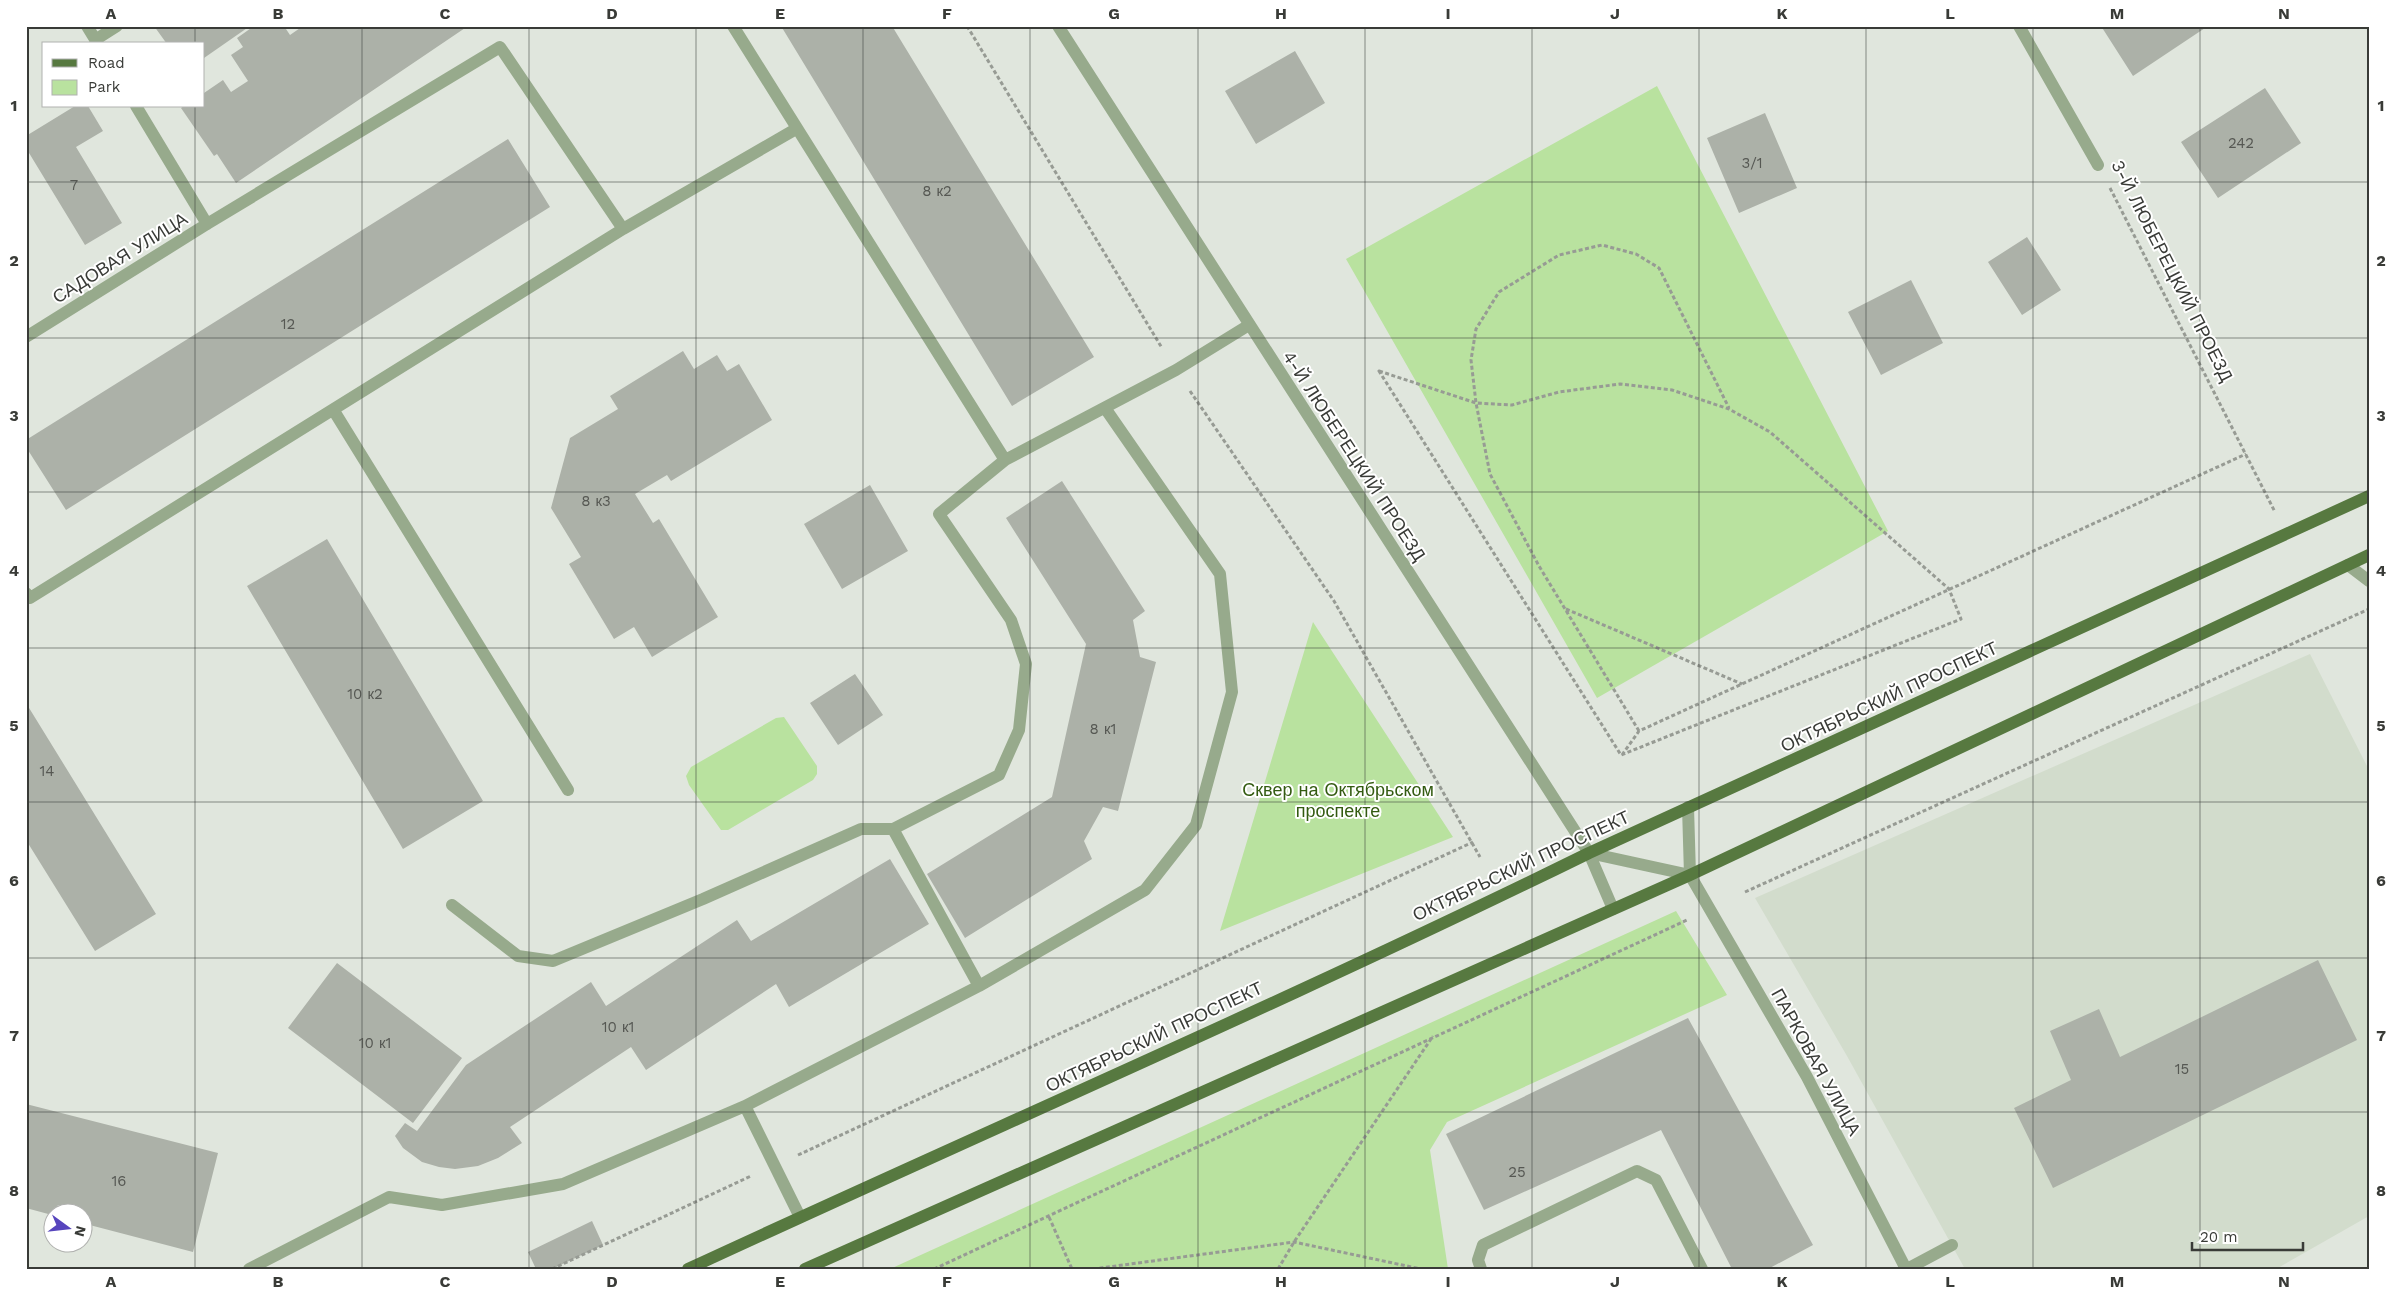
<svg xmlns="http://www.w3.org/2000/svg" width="2395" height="1295" viewBox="0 0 2395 1295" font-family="'Work Sans',sans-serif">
  <rect width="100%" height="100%" fill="#e0e6dd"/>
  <path fill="#d2dccc" d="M2310,654L2369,770V1216L2276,1269H1965L1847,1056L1755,898Z"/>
  <path fill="#b9e29f" d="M1657,86L1888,531L1597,698L1346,259Z
    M1313,622L1453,837L1220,931Z
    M784,717L817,766V774L813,780L728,830H721L689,785L686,776L691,767L776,718Z
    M1676,911L1727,995L1447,1122L1430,1150L1448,1269H890Z"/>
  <path fill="#acb1a8" d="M154,26H250L204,58V44H167Z
    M254,26H284L290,35L303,26H468L236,183L217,154L214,156L181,108L184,106H204V93L223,80L231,92L248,81L231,55L243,47L237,38Z
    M781,26H892L1094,357L1012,406Z
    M2101,26H2208L2133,76Z
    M1295,51L1325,103L1256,144L1225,91Z
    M2265,88L2301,143L2218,198L2181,142Z
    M75,106H88L103,131L76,147L122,223L85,245L26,148V136Z
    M1765,113L1797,188L1739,213L1707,138Z
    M508,139L550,207L66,510L26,447V440Z
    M2027,237L2061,290L2022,315L1988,262Z
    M1911,280L1943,343L1881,375L1848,312Z
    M683,351L694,369L717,355L727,371L739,364L772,420L671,481L667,475L635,494L653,523L659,519L718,617L652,657L634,627L614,639L569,564L581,557L551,508L570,438L618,409L610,396Z
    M1062,481L1145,611L1133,620L1140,657L1156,662L1118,811L1103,807L1084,841L1092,859L965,938L927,874L1052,797L1086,644L1006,518Z
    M870,485L908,551L842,589L804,524Z
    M327,539L483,801L403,849L247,586Z
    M855,674L883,715L838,745L810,703Z
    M26,703L156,914L95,951L26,840Z
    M890,859L929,924L789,1007L776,984L646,1070L631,1047L510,1127L522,1143L498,1158L478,1166L455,1169L439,1167L422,1162L403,1148L395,1136L405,1123L417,1131L466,1065L591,982L606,1006L737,920L751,941Z
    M2318,960L2357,1040L2053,1188L2014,1108L2071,1080L2050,1031L2099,1009L2120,1057Z
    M337,963L462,1058L413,1123L288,1028Z
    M1688,1018L1813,1245L1768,1269H1732L1661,1130L1484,1210L1446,1134Z
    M26,1104L218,1153L193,1252L82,1223V1212H52V1215L26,1208Z
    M592,1221L603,1245L552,1269H536L528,1252Z"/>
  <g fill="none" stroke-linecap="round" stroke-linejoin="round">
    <path stroke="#979b94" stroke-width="3" stroke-dasharray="4 2.5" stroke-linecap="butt" d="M967,26L1162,348
      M2110,188L2275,512
      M1379,371L1476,403L1512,405L1559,392L1620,384L1672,390L1729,409L1770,432L1949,589L1961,619L1621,755Z
      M1190,391L1334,601L1480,857
      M1566,609L1742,684
      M1639,731L1539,566L1490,474L1476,403L1471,360L1476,329L1499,292L1559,255L1602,245L1636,254L1659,268L1729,408
      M1622,755L1639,731L2246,454
      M1745,892L2369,609
      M798,1155L1473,842
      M1049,1217L1072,1269
      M552,1269L751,1176
      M934,1269L1687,920
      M1093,1269L1294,1242L1421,1269
      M1278,1269L1294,1242L1433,1036"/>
    <path stroke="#97aa8c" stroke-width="12" d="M87,26L98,44
      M733,26L1005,460
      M95,40L117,26
      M136,106L207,224
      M623,229L796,129
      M26,337L207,224L500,47L623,229L30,598L26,593
      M1105,408L1220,574L1232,692L1196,825L1145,890L979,986L893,829L999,775L1019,730L1026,664L1011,620L939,514L1005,460L1176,370L1249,325
      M334,411L568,790
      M2348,565L2369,581
      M452,905L518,956L553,961L703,899L861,829H893
      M800,1217L745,1106L979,986
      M249,1269L389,1197L442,1205L563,1184L745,1106
      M1481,1269L1478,1260L1483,1245L1637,1171L1656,1180L1702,1269
      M1907,1269L1952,1245"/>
    <path stroke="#97aa8c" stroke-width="12" d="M2019,26L2098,165
      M1688,807L1690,875L1807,1077L1906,1269
      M1589,853L1690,875"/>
    <path stroke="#97aa8c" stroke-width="12" d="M1058,26L1589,853L1613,909"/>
    <path stroke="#577940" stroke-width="12" d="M688,1269C988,1130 1292,999 1589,853L2369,496
      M805,1269L1690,875L2369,555"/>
  </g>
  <path fill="none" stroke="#393b37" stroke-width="1" stroke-opacity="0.55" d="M195,26V44M362,26V1269M529,26V1269M696,26V1269M863,26V1269M1030,26V1269M1198,26V1269M1365,26V1269M1532,26V1269M1699,26V1269M1866,26V1269M2033,26V1269M2200,26V1269M195,106V1269M26,182H2369M26,338H2369M26,492H2369M26,648H2369M26,802H2369M26,958H2369M26,1112H2369"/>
  <g text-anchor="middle" stroke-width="4" stroke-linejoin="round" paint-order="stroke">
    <g font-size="15" fill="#565853">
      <text x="2241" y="148">242</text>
      <text x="1752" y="168">3/1</text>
      <text x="74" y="190">7</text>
      <text x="937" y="196">8 к2</text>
      <text x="288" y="329">12</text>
      <text x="596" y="506">8 к3</text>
      <text x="365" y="699">10 к2</text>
      <text x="1103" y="734">8 к1</text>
      <text x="47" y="776">14</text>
      <text x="618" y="1032">10 к1</text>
      <text x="375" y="1048">10 к1</text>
      <text x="2182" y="1074">15</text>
      <text x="1517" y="1177">25</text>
      <text x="119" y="1186">16</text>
    </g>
    <g font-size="18" fill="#393b37" stroke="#fff">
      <text transform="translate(120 258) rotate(-32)" y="6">САДОВАЯ УЛИЦА</text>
      <text transform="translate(2172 271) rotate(63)" y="6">3-Й ЛЮБЕРЕЦКИЙ ПРОЕЗД</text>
      <text transform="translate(1354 456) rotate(57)" y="6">4-Й ЛЮБЕРЕЦКИЙ ПРОЕЗД</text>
      <text transform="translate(1889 697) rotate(-25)" y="6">ОКТЯБРЬСКИЙ ПРОСПЕКТ</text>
      <text transform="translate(1521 866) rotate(-25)" y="6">ОКТЯБРЬСКИЙ ПРОСПЕКТ</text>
      <text transform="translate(1154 1037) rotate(-25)" y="6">ОКТЯБРЬСКИЙ ПРОСПЕКТ</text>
      <text transform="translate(1816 1062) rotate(61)" y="6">ПАРКОВАЯ УЛИЦА</text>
    </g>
    <g font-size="18" fill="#335b11" stroke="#fff">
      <text x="1338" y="796">Сквер на Октябрьском<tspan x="1338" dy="21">проспекте</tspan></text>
    </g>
  </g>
  <rect width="2395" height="1295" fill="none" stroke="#ffffff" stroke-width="55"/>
  <rect x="42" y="42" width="162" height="65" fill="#ffffff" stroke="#b0b1af"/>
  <rect x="52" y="59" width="25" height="8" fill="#577940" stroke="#b0b1af"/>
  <text x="88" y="68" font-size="15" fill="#393b37">Road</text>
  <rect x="52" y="80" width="25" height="15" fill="#b9e29f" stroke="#b0b1af"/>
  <text x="88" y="92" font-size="15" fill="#393b37">Park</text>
  <g transform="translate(68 1228) rotate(105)"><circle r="24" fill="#ffffff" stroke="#b0b1af"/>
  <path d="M0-4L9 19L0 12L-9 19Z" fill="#5745bd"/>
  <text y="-8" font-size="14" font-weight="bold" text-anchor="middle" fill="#393b37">N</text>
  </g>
  <path d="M2192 1242v8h111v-8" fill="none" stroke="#393b37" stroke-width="2.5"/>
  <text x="2200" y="1242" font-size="15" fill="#393b37" stroke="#ffffff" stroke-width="4" paint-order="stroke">20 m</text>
  <rect x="28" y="28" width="2340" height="1240" fill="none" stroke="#393b37" stroke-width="2"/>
  <g font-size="16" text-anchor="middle" font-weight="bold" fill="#393b37">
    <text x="111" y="19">A</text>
    <text x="278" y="19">B</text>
    <text x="445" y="19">C</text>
    <text x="612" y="19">D</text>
    <text x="780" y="19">E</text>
    <text x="947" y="19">F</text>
    <text x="1114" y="19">G</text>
    <text x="1281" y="19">H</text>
    <text x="1448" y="19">I</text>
    <text x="1615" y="19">J</text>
    <text x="1782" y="19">K</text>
    <text x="1950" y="19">L</text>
    <text x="2117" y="19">M</text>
    <text x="2284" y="19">N</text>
    <text x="14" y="111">1</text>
    <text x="2381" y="111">1</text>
    <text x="14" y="266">2</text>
    <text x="2381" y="266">2</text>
    <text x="14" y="421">3</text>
    <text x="2381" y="421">3</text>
    <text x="14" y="576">4</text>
    <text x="2381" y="576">4</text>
    <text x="14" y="731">5</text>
    <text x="2381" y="731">5</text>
    <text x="14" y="886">6</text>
    <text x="2381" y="886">6</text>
    <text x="14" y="1041">7</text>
    <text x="2381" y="1041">7</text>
    <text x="14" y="1196">8</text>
    <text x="2381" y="1196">8</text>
    <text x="111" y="1287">A</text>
    <text x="278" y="1287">B</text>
    <text x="445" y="1287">C</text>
    <text x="612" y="1287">D</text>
    <text x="780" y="1287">E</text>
    <text x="947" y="1287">F</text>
    <text x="1114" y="1287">G</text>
    <text x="1281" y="1287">H</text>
    <text x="1448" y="1287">I</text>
    <text x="1615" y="1287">J</text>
    <text x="1782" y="1287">K</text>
    <text x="1950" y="1287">L</text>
    <text x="2117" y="1287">M</text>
    <text x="2284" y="1287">N</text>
  </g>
</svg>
